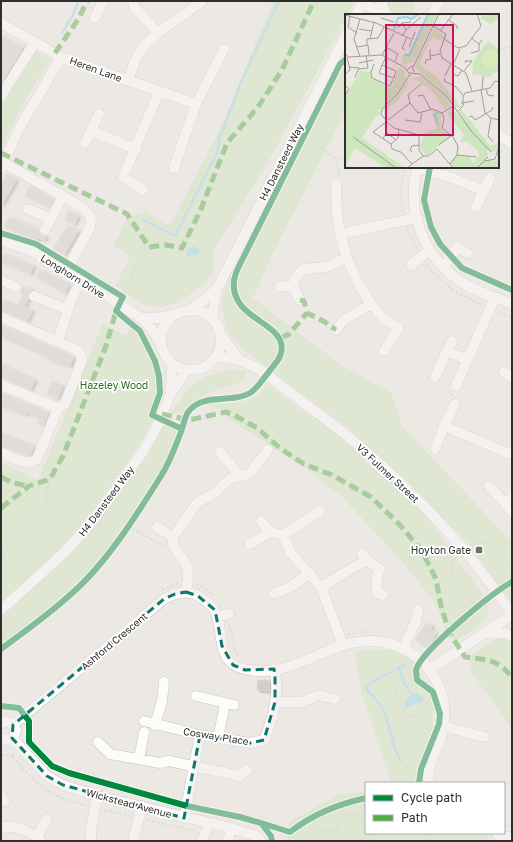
<svg xmlns="http://www.w3.org/2000/svg" width="513" height="842" viewBox="0 0 513 842" font-family="'Golos Text',sans-serif">
  <defs>
    <filter id="shadow"><feDropShadow dx="3" dy="1.5" stdDeviation="1" flood-color="#0004"/></filter>
  </defs>
  <rect width="100%" height="100%" fill="#ece8e4"/>
  <path fill="#cee6be" d="M273,1H355L272,155L213,252V274C195,292 174,312 147,305C136,302 125,292 115,286L130,256L113,246L128,217L145,212L170,225L223,123Z
    M384,1H412L415,13L414,15H392Z
    M346,46V111L273,253L253,298L340,364L391,393L403,427L512,542V606L508,602L510,600L501,586L499,588L468,543L402,477L347,427L245,351L229,333L221,307L227,280Z
    M34,50L50,59L23,105L1,149V105Z
    M103,323L126,336L131,326C146,346 159,370 156,395C155,402 151,410 148,416L154,420C127,464 99,506 64,544C45,565 22,583 1,602V463L38,480Z
    M234,370L248,371L243,381L208,393L181,413H171C191,384 197,374 234,370Z
    M267,384L317,422L311,413C358,450 407,489 443,538C447,544 450,551 454,557C463,568 485,592 488,607C491,625 466,634 454,641L437,605L398,557L343,498L305,468L226,417V412H228L204,404C220,403 242,405 257,396C261,394 264,388 267,384Z
    M163,425L181,432L162,474L133,519L94,571L71,595L1,645V616L73,552L130,478L154,442Z
    M493,638L508,639L512,641V729L470,670L471,655L495,640L498,641Z
    M398,649L419,666L433,698V728L418,770L422,783H391L362,696L355,651Z
    M366,792V833H485L488,835V841H286L289,822L340,794Z"/>
  <path fill="#99d6ec" d="M193,246L201,250L197,255L186,256L187,250Z
    M416,692L424,698L422,702L406,708L404,703L408,697Z"/>
  <g fill="none" stroke-linecap="round" stroke-linejoin="round">
    <path stroke="#99d6ec" stroke-width="2.5" d="M62,33L73,15L78,1
      M143,220C155,225 163,231 175,236L217,153L219,140L241,82L279,1
      M399,667L403,681L411,694
      M401,761C391,744 391,728 384,711C380,702 370,695 365,686L405,664"/>
  </g>
  <path fill="#d1cecb" stroke="#d7d4d0" filter="url(#shadow)" d="M1,36L23,47L1,83Z
    M7,174L16,180L1,206V185Z
    M30,186L53,201L50,207L25,195Z
    M69,211L78,216L74,224L64,219Z
    M9,217L39,230L42,236H46L44,240L38,238L37,241L4,227Z
    M68,226L78,231L64,254L53,248Z
    M4,254L33,266L30,274L1,262Z
    M40,270L69,285L65,293L36,277Z
    M22,286L32,290L28,293V299L24,307L32,310L27,321L1,310L4,300L18,306L23,294L20,292Z
    M1,325L73,357L70,366L48,359L49,357L1,336Z
    M1,364L35,380L30,390L1,376Z
    M52,381L62,386L57,398L47,394Z
    M1,393L48,413L43,425L37,423L40,417L27,412L25,415L1,405Z
    M1,433L34,446L30,455L1,445Z
    M427,623L432,626L430,629L436,633L427,648L415,639Z
    M258,680L269,681L270,691L257,690Z"/>
  <g fill="none" stroke-linecap="round" stroke-linejoin="round">
    <g stroke="#c5c4c5" stroke-width="11">
      <path id="minor" d="M381,1L386,15
        M362,3L386,15
        M356,15L363,1
        M432,15L439,1
        M95,18L103,1
        M1,23L61,57L196,104
        M158,33L202,1
        M128,81C135,58 139,48 158,33L135,8L133,1
        M1,96L35,42
        M91,131L136,149
        M498,134L512,144
        M85,143L99,114
        M4,163L82,207L91,217L90,227L67,270
        M417,167C406,211 423,256 461,282C476,292 496,297 512,304
        M1,168L20,127L61,57
        M174,168L196,104L224,49
        M417,168L453,178L484,191
        M336,184L337,216L340,234L416,218
        M143,190L123,177L159,92
        M476,207L490,178
        M28,209L51,219
        M45,230L63,196
        M1,240L32,251L67,270L141,318L152,329L162,346
        M411,265L430,250
        M444,268L457,247L467,253
        M1,280L16,287
        M280,286L293,287
        M34,296L58,306L68,309
        M300,300C291,284 291,281 304,269L325,267L347,258L340,234
        M371,304L383,318L398,328L384,351
        M161 340a30 30 0 1 1 60 0a30 30 0 1 1-60 0Z
        M190,311L217,289
        M1,317L79,351L82,360L65,404L58,408L1,385
        M141,318H156L177,314
        M212,318L217,289L346,35
        M336,330L344,320L371,304L359,285L347,258
        M221,335L239,360
        M58,341L72,297L82,280
        M447,351L452,341
        M217,356C223,357 231,358 238,360C260,366 285,389 304,403C383,460 457,532 512,614
        M504,372L512,377
        M435,377L447,351L467,360
        M456,386L495,297
        M171,393L172,363
        M455,404L444,426L512,455
        M435,449L444,426
        M1,452C12,457 26,467 37,459L58,408
        M220,452L240,476
        M489,486L505,503L512,497
        M505,503L512,512
        M261,521L270,532
        M157,527L173,537
        M283,535L320,511
        M250,544L270,532L283,535L290,552L321,587L343,645
        M362,553L366,560L380,569L377,577V593L383,595
        M321,587L366,560
        M186,592C187,584 190,574 187,567C184,555 170,549 173,537L197,503L216,492L225,483L233,477L249,474L268,450
        M274,593L289,588L310,573
        M1,610L67,550L95,518L142,453L159,423L171,393L187,370
        M217,617L229,614
        M484,632L507,634L512,637
        M403,649L416,621L418,610
        M429,670L512,615
        M196,696L234,705
        M275,702H302L318,695L335,699
        M144,721L200,735L250,743L264,740C273,719 280,692 274,669
        M1,723L5,721L11,723L16,730L14,736L10,740L1,739
        M13,725L164,599C176,593 188,589 200,597C205,601 210,604 214,609C224,625 216,653 234,665C241,670 249,670 257,671C305,674 343,627 394,645C404,649 415,654 423,662C445,685 450,716 438,746C433,758 426,770 429,783
        M155,725L162,701L164,682
        M443,726L484,737
        M12,738L47,776L63,785L97,796L231,828L256,836L261,841
        M218,738L225,704
        M98,742L110,754L160,763L169,761L240,776L247,770
        M139,759L144,732
        M1,796L5,801
        M184,818L200,735
        M1,829C11,822 34,833 41,841
        M497,833L502,837H509L511,841
        M37,836L47,819
        M91,841V830L97,796
        M133,841L142,806
        M202,841L209,823
        M228,841L231,828"/>
    </g>
    <path stroke="#c9c9c8" stroke-width="1.5" stroke-dasharray="3 2" stroke-linecap="butt" d="M498,51L512,46
      M306,135L336,159
      M340,176L336,159L346,156
      M403,212L400,191L405,167
      M407,228L417,249
      M426,265L452,290L482,305
      M123,296L138,261L149,247
      M499,312L512,317
      M449,391L448,393L454,396
      M128,526L165,547
      M472,547L478,541L485,542L512,571
      M457,557L450,564L452,572L476,608
      M1,559L27,517L45,507L50,479
      M196,584L201,586L214,596
      M162,590L178,583
      M229,624L235,649L238,656
      M362,632H372
      M348,634L356,633
      M416,673L395,683C392,691 401,715 412,716C419,717 430,711 436,708
      M1,755H13
      M12,756C40,788 45,794 87,806
      M331,808L354,815
      M104,810L130,816
      M147,820L196,831
      M504,825L512,826
      M338,833V824C347,813 355,813 366,820
      M284,840L285,841
      M346,840L351,835
      M307,841C317,830 338,825 346,841
      M369,841L370,833
      M425,841L429,833"/>
    <use href="#minor" stroke="#fcfcfb" stroke-width="10"/>
    <path stroke="#54ab44" stroke-width="5" stroke-dasharray="10 5" stroke-linecap="butt" d="M55,53L79,18L87,1
      M1,153L127,214L149,247L166,245L182,248L201,209L227,143L258,107L282,70L314,1
      M300,300L304,301L307,313L325,322L336,330
      M281,338L289,334L307,313
      M162,414L189,420L226,412L234,415L257,428L281,449L304,464L332,475L371,497L399,524L422,551L436,579L441,606L449,632L465,657C487,660 499,659 512,678
      M1,477L13,483L29,486
      M1,508L29,486L50,479L63,456L106,346L116,311"/>
    <g stroke="#fff" stroke-width="8">
      <path id="cycleway" d="M430,167L424,200L431,227L440,244L462,268L512,290
        M1,233L36,244L123,297L116,311L140,331L155,361L159,376L160,393L152,415L182,429
        M1,649C24,632 48,615 70,595C106,564 136,516 161,476C170,462 175,447 181,432C183,425 185,417 188,412C203,392 231,404 250,393C258,388 262,380 268,373C272,367 280,360 281,353C289,322 229,321 234,280C235,275 237,270 239,266L340,64L346,59
        M1,706L19,708L29,721V742L52,766L69,773L187,806L240,817L261,823L271,836L272,841
        M419,783L421,769L439,724L440,714L433,692L417,680C417,677 416,673 416,670C421,651 493,592 512,582
        M261,823L290,832C313,814 338,804 366,798"/>
    </g>
    <use href="#cycleway" stroke="#00873e" stroke-width="6"/>
  </g>
  <path d="M0 0H513V842H0ZM186,592L198,596L215,610L222,646L233,665L245,670L274,669L275,675V702L264,740L250,743L200,735L184,818L63,785L47,776L12,738L13,725L164,599L175,594Z" fill="#ece8e4" fill-opacity=".55" fill-rule="evenodd"/>
  <path fill="none" stroke="#0f766e" stroke-width="3" stroke-dasharray="8 5" stroke-linejoin="round" d="M186,592L198,596L215,610L222,646L233,665L245,670L274,669L275,675V702L264,740L250,743L200,735L184,818L63,785L47,776L12,738L13,725L164,599L175,594Z"/>
  <rect fill="#706f6e" stroke="#fff" stroke-width="1.5" x="475" y="546" width="8" height="8" rx="2"/>
  <g text-anchor="middle" stroke-width="3.5" stroke-linejoin="round" paint-order="stroke">
    <g font-size="10" fill="#2e2e2e" stroke="#fff">
      <text transform="translate(96 69) rotate(20)" y="4">Heren Lane</text>
      <text transform="translate(281 162) rotate(-63)" y="4">H4 Dansteed Way</text>
      <text transform="translate(73 276) rotate(32)" y="4">Longhorn Drive</text>
      <text transform="translate(388 473) rotate(43)" y="4">V3 Fulmer Street</text>
      <text transform="translate(106 501) rotate(-53)" y="4">H4 Dansteed Way</text>
      <text transform="translate(114 641) rotate(-40)" y="4">Ashford Crescent</text>
      <text transform="translate(216 736) rotate(9)" y="4">Cosway Place</text>
      <text transform="translate(129 803) rotate(15)" y="4">Wickstead Avenue</text>
    </g>
    <g font-size="10" fill="#2c6e1b" stroke="#fff">
      <text x="114" y="389">Hazeley Wood</text>
    </g>
    <g font-size="10" fill="#2e2e2e" stroke="#fff" text-anchor="end">
      <text x="471" y="554">Hoyton Gate</text>
    </g>
  </g>
  <g transform="translate(345 14)">
    <rect width="154" height="154" fill="#ece8e4"/>
    <path d="M83,0H93L69,47L60,51L56,49L58,45L56,43L58,40H63ZM138,0H154V2L146,10L136,4ZM89,14L100,22L97,27L87,23L74,50L92,63L115,92H117L115,94L110,93L93,74L71,55L70,51ZM143,27L154,36V58L148,59L145,63L127,60L129,46ZM54,54L60,57V66L54,76L35,96L33,95L35,100L31,102L17,124L60,154H41L10,134L2,148L3,154H0V84L15,57L25,58L27,65L46,74ZM76,62L99,82L105,91L103,93L100,95L86,76L67,64ZM62,67L64,68L62,73L53,86L39,97L38,94L50,83ZM107,95L118,106L114,99L116,95L146,133L154,128V154H108L105,150L112,141L123,142L128,149L134,141L133,137L121,127L115,128L119,121L102,99ZM141,135L146,138L152,136V147L140,146L143,140ZM87,96L96,98V115L105,122L81,142L75,133L79,119L92,114Z" fill="#cee6be" fill-rule="evenodd"/>
    <path d="M137 45a9 9 0 1 1 18 0a9 9 0 1 1-18 0Z" fill="#d9eabb"/>
    <path fill="none" stroke="#99d6ec" stroke-width="2" d="M49,16L53,4L63,3L66,5L74,0M60,40L64,42L83,0M93,111L89,101L94,98"/>
    <path fill="none" stroke="#a09e9b" stroke-width="1" d="M0,1L31,9L66,25M5,2L3,13L12,19M36,4L49,8M104,6L112,12V15M57,9L61,16L57,22M88,12L101,20L95,37L97,44L121,59L127,77M53,14L57,9L66,8M14,15L27,17M61,16L76,3M96,16L108,0M126,24L134,30L137,26M25,25L29,8M99,25L113,34L121,32L136,12L132,0M22,31V25L33,24L39,13M12,33L23,31L24,41M41,33L53,40L50,47M64,33L70,18M85,35V42L95,40M60,36L57,34L62,23M126,39L134,37V30M0,40L4,43L37,41L59,53L64,59L75,60L102,83L127,118L146,138M37,41L49,19M15,43L9,25L15,5M14,49L28,46M29,50L26,58L27,64L45,72L48,65M80,50L81,46L86,45L85,42M37,51L51,57L49,64L34,59L37,51L41,43M108,51L115,35M4,53L14,54L10,63M68,53L94,0M14,55L23,54L21,41M62,56L67,52L69,58M119,57L127,47H120L121,49M0,60L5,56L2,43M107,60L113,62L117,56M100,62L106,50M100,64L99,67L110,72L118,81M137,75L138,62M141,75L143,81L149,82M136,76L140,99L146,104L154,106M0,82L4,75L1,72M73,82L78,81L86,96M65,89L63,81L76,70M116,89L129,87M112,98L118,92V83L120,79L145,74L150,67L154,68M97,99L99,105L97,114L108,123L113,132L112,141L105,150M97,99L108,92M124,103L127,102L130,106L147,96L148,93M146,104L143,122L148,128M41,106L36,100L37,95L53,79L65,60M43,106L65,89L73,99L88,95L97,99M60,106L75,108L77,99M41,108L28,118L46,130L47,135L56,138L67,150M42,108L49,114L74,121V136L78,142M8,123L51,154M38,124L42,119L51,126M46,130L53,124L54,115M94,131L106,122M67,138L65,136L67,132L74,131M112,141L131,143M78,142H83L92,135L108,154M140,147L150,145L153,136M62,154L78,142M132,154L143,143"/>
    <path fill="#c2185b" fill-opacity="0.15" stroke="#c2185b" stroke-width="2" d="M41,11H108V121H41Z"/>
    <rect width="154" height="154" fill="none" stroke="#2e2e2e" stroke-width="2"/>
  </g>
  <rect width="513" height="842" fill="none" stroke="#2e2e2e" stroke-width="4"/>
  <rect x="365" y="782" width="140" height="52" fill="#ffffff" stroke="#ababab"/>
  <rect x="373" y="795" width="20" height="6" fill="#00873e" stroke="#ababab"/>
  <text x="401" y="802" font-size="12" fill="#2e2e2e">Cycle path</text>
  <rect x="373" y="815" width="20" height="6" fill="#54ab44" stroke="#ababab"/>
  <text x="401" y="822" font-size="12" fill="#2e2e2e">Path</text>
</svg>
